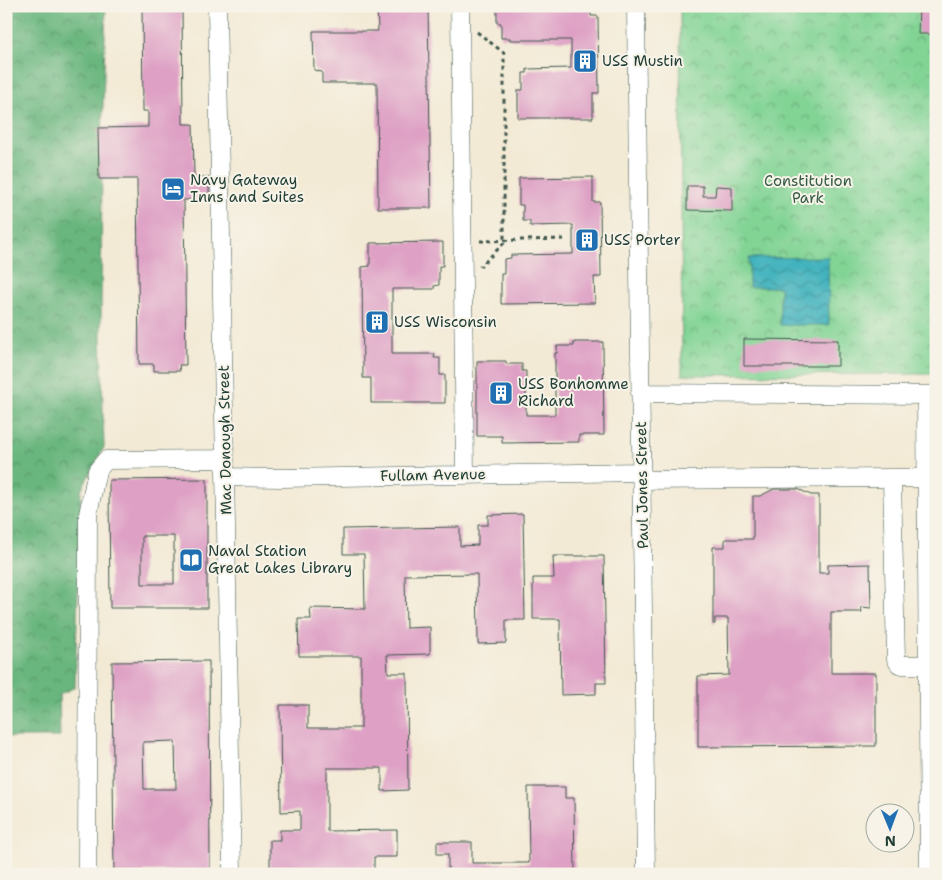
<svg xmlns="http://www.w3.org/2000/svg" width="942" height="880" viewBox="0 0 942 880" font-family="'Shantell Sans',sans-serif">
  <defs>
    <pattern id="forest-crowns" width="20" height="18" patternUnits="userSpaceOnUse" patternTransform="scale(1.25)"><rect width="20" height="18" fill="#69b67e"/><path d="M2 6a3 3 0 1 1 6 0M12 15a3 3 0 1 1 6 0" fill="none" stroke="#569568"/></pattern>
    <pattern id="park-crowns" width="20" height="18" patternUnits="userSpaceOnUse" patternTransform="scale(1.25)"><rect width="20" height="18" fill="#82d495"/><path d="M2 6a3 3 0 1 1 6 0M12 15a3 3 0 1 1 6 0" fill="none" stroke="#6aad7a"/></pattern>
    <pattern id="water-waves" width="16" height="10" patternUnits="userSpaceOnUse" patternTransform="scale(1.25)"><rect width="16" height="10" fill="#43b3be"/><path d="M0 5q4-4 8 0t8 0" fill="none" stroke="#37939b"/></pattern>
  </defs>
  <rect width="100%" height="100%" fill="#f7f3e8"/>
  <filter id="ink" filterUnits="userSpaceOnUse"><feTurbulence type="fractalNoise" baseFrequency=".02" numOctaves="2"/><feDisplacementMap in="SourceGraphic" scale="10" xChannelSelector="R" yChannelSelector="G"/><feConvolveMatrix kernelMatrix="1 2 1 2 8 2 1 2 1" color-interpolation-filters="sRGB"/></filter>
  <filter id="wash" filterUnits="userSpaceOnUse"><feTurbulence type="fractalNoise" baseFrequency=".0096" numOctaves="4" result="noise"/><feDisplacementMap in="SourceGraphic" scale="20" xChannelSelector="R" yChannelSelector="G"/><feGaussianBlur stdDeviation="1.12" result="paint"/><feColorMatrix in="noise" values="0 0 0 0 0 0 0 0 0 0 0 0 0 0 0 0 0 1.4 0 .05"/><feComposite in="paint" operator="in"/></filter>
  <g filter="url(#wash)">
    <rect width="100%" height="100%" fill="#f3ead5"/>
    <path fill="url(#forest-crowns)" stroke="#447a59" d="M6,6H106L102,138L101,340L104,447L81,490L75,687L59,695L60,737H6Z"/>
    <path fill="url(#park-crowns)" stroke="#508864" d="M680,6H936V374L682,375Z"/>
    <path fill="url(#water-waves)" stroke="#317879" d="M828,257L829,325H780V287H749V258Z"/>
    <g id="blocks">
      <path fill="#dea0c5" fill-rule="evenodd" d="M142,6H182L183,124H193L194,177H209V199L184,200L186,365H179L180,371H154V364H139L137,179H99L98,128L148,127V111H143Z
        M377,6H428L431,208H378L377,83H322V72L314,70L313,31H378Z
        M497,6H591V16H598L599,93H593V118H518V90H523V73H527V69L571,68V40H510V38H501V23H497Z
        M919,6H936V34H918Z
        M593,177V202H600L601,277H594L595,303L501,304V274H504V259L511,258V255L573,254V225L530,226V221H523V205H519V178Z
        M687,186H703V196H715L716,186L732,187V211L687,210Z
        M443,242V266H439V285L434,286V289H392V354H435L434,358H440V375H445V403H371V378H363L362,267L370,266V243Z
        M744,339L838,340V366H744Z
        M574,342H603L604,435H579V442L502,443V436H477V361H506V364H522V371H526V415H555V353H557V346H574Z
        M207,479V608H110L109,480ZM142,536H174V584H142Z
        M774,489H798L811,495H819V573H828V565L870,564L871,608L861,607L862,612H831V673H876V746L698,747V676L729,675L728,618H715V624H713V547H725V539H753V496H760Z
        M523,514L525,620H506V643L478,644L477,574L405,575L406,628L430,627V654L387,655L388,673H407L408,790L382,791V768H327V831L397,830V857H374V874H270V840H280V830H300V811L281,812L280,705H308V728H361V656H299L298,619H311L310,608L365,609L364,554H343V529L460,527V546L478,545V525H488V515Z
        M553,556H604L606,683H596V694L561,695L560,619H533V578H554Z
        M209,661L210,874H176V871H144V874H114L112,662ZM175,741L176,789H144L143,742Z
        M528,787H565V798H574L575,874H448V854H437V842H472V863H529Z"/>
    </g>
  </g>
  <g filter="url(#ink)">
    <use href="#blocks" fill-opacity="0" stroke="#3f574c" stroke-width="1"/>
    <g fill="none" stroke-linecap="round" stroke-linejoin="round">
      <g stroke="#3f574c" stroke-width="19">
        <path id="minor" d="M217,6L232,874
          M460,6L465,474
          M636,6L646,874
          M640,393L926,395
          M225,477L282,478L642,472
          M927,478H892L896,659L899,664L903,665H928
          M642,480L892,478
          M87,874L88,514L97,471L106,460L225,459
          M929,874L926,395H936"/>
      </g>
      <path stroke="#3f574c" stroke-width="3" stroke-dasharray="4 4" stroke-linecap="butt" d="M477,32L504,53V243L480,267
        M480,241L567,239"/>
      <use href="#minor" stroke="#fff" stroke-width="18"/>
    </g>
  </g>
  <defs>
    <g id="building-square" transform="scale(1.25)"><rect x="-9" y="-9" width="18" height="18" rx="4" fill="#1f6fb2" stroke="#f7f3e8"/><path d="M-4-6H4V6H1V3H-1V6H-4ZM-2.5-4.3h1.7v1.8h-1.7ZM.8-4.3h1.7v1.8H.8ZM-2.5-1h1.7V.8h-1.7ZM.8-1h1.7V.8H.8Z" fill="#fff"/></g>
    <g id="hotel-square" transform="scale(1.25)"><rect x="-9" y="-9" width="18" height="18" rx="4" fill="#1f6fb2" stroke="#f7f3e8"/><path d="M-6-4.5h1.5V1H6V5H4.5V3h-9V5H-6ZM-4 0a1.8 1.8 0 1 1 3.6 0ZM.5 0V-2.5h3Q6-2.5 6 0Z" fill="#fff"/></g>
    <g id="library-square" transform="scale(1.25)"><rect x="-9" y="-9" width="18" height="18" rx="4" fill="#1f6fb2" stroke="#f7f3e8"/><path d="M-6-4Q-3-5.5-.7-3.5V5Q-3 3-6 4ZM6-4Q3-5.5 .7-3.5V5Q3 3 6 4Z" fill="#fff"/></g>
  </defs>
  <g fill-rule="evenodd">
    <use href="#building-square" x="585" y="61"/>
    <use href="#hotel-square" x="173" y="189"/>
    <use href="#building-square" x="587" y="240"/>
    <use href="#building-square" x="377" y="322"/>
    <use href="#building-square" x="501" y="393"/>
    <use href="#library-square" x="191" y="560"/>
  </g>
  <g text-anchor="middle" stroke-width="4" stroke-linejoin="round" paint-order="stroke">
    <g font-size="15" fill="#1f3d34" stroke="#f7f3e8" text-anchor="start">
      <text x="602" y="66">USS Mustin</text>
      <text x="190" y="185">Navy Gateway<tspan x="190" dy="17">Inns and Suites</tspan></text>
      <text x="604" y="245">USS Porter</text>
      <text x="394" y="327">USS Wisconsin</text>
      <text x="518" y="389">USS Bonhomme<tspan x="518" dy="17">Richard</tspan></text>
      <text x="208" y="556">Naval Station<tspan x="208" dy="17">Great Lakes Library</tspan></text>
    </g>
    <g font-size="15" fill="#335b47" stroke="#f7f3e8">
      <text x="808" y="186">Constitution<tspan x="808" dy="17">Park</tspan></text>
    </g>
    <g font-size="15" fill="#1f3d34" stroke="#f7f3e8">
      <text transform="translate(225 440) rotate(-91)" y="5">Mac Donough Street</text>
      <text transform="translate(433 475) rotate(-1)" y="5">Fullam Avenue</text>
      <text transform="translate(642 485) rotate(-91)" y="5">Paul Jones Street</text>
    </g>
  </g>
  <rect width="942" height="880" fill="none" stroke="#f7f3e8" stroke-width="25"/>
  <g transform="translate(890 828) rotate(179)"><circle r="24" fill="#f7f3e8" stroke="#a1aaa0"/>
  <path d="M0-4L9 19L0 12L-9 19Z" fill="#1f6fb2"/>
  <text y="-8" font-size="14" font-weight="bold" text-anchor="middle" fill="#1f3d34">N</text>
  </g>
</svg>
